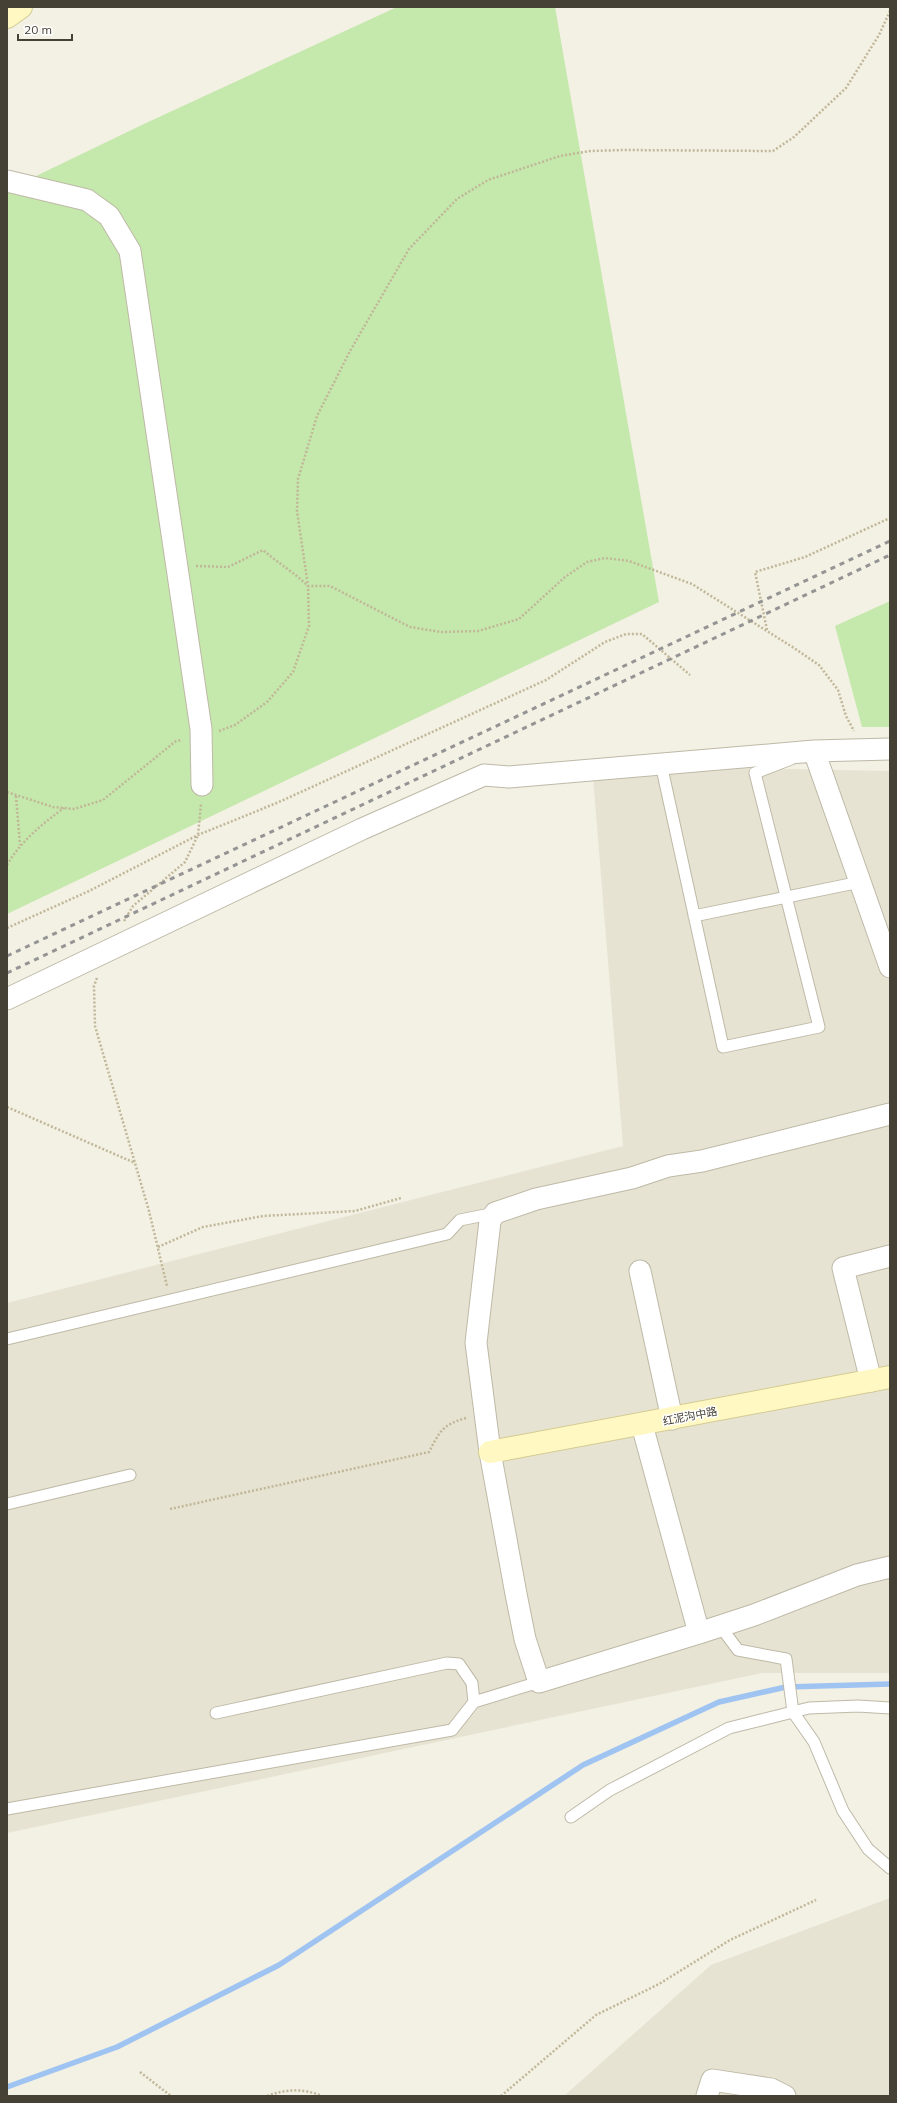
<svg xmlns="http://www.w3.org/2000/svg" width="897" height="2103" viewBox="0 0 897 2103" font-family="Mulish,'Noto Sans SC',sans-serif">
  <rect width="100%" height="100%" fill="#f3f0e4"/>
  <path fill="#e7e3d2" d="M592,765L890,771V1673H762L7,1833V1303L623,1146Z
    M890,1898V2096H564L711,1965Z"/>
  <path fill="#c5e8ac" d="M397,7H555L659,602L7,914V190L146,123Z
    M890,601V727H862L835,626Z"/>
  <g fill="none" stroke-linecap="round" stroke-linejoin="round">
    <path stroke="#9fc4f1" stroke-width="5.5" d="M7,2087L117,2047L279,1965L583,1765L719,1702L786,1687L890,1684"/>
    <g stroke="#beb9a7" stroke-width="13">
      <path id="lane" d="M661,764L723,1047L819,1027L755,773L791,759
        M694,916L860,882
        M7,1339L447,1234L460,1220L495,1213
        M7,1504L130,1475
        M720,1626L738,1650L786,1659L793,1712L814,1742L843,1811L868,1849L890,1868
        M216,1713L447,1663L459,1664L472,1683L474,1702
        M7,1809L452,1730L474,1702L539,1682
        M571,1817L610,1790L729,1728L809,1708L858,1706L890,1708"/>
    </g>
    <g stroke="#beb9a7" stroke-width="23">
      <path id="street" d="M7,181L87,200L109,216L130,251L201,729L202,785
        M814,751L890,967
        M7,999L362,829L484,775L509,777L814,751L890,749
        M640,1271L672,1419
        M871,1381L843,1268L890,1256
        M642,1425L699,1633L754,1615L857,1575L890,1567
        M699,1633L539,1682L525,1639L516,1594L490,1452L476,1343L490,1221L495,1213L536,1199L632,1178L668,1166L702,1161L890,1114
        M707,2096L712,2080L771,2089L785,2096"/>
    </g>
    <g stroke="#d4cb93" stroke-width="24">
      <path id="secondary" d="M7,17L21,7
        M490,1452L890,1377"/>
    </g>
    <path stroke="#c0b798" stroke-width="2.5" stroke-dasharray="2 2" stroke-linecap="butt" d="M196,566L228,567L263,550C278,563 295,573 308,586H330L410,627L441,632L478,631L519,619L565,577L587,562L605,558L629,561L692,584L794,648L819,665L838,690L846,716L854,731
      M767,630L755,572L805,557L890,518
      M219,731L235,725L267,702L293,672L309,626L308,586L297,511L298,479L317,416L350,351L409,249L457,199L488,180L560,156L590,151L624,150L773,151L794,137L846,88L879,35L890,11
      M7,792L53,807L74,809L103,800L176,741L182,740
      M16,796L20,845
      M7,865C21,841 42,824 64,808
      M124,921L133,906L185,862L198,835L201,804
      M7,928L89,891L198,835L279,802L546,680L605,642L626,634H642L690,675
      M97,978L94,986L95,1026L149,1211L167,1286
      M7,1107L135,1163
      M158,1247L203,1227L263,1216L355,1211L401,1198
      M170,1509L429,1452C440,1431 442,1425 466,1418
      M140,2072L171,2096
      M267,2096C286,2089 303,2088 322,2096
      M501,2096L596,2015L659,1984L730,1940L816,1900"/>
    <use href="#lane" stroke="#fff" stroke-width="11"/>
    <use href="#street" stroke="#fff" stroke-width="21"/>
    <use href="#secondary" stroke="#fff8c2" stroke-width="22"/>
    <path stroke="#949494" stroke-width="3" stroke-dasharray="5 5" stroke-linecap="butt" d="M7,956L890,541
      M7,973L890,555"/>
  </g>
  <g text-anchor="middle" stroke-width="3" stroke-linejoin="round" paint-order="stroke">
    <g font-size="11" fill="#454134" stroke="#fff">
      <text transform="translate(690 1416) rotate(-11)" y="4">红泥沟中路</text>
    </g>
  </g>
  <rect width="897" height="2103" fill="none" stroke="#454134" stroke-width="16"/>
  <path d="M18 34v6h54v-6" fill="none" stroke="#454134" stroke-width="2"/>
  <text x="24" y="34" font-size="12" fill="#454134" stroke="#ffffff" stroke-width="3" paint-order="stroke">20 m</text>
</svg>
